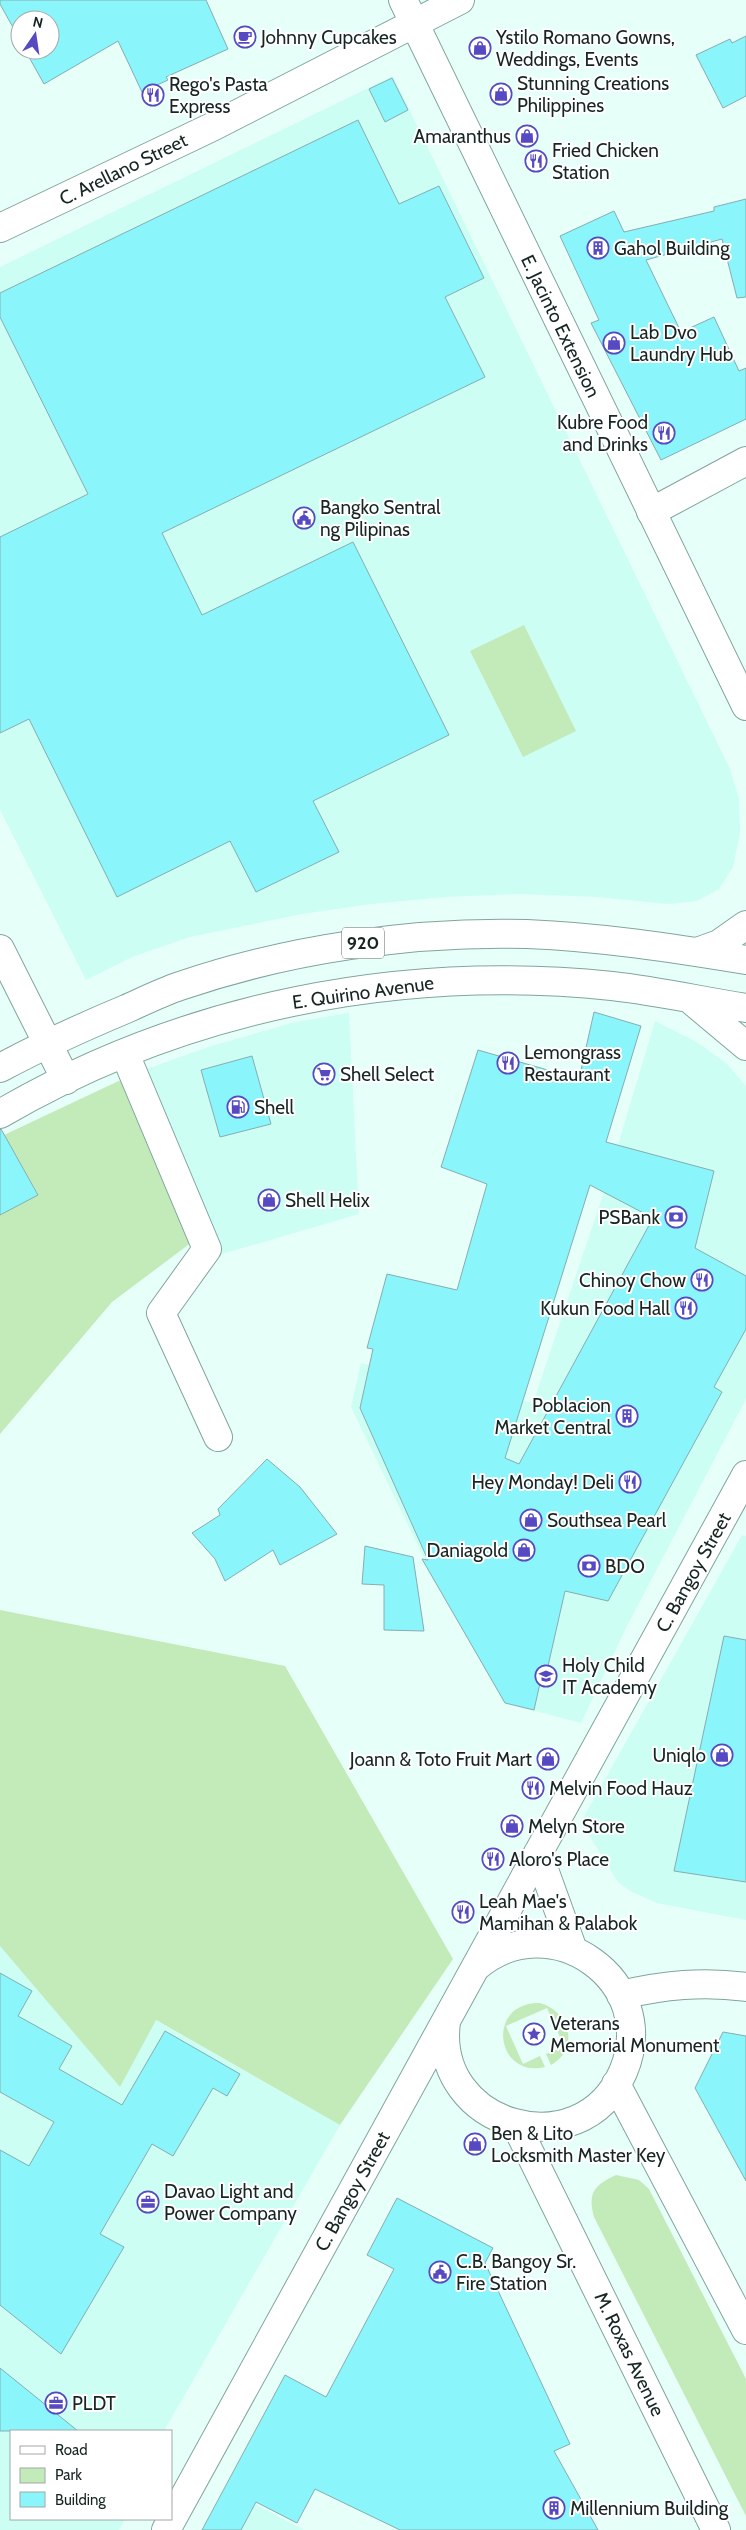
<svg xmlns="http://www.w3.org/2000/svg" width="746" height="2530" viewBox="0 0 746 2530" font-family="Cabin,sans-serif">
  <rect width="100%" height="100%" fill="#e7fff9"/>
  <path fill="#ccfef3" d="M393,76L730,769L739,799L740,833L733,867L719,889L697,901L668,904L596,897L519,894L446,897L371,904L302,914L190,937L132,957L86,980L0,810V267Z
    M349,1013L359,1214L222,1254L144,1070L208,1047L295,1022Z
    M655,1021L695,1041L726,1063L746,1086V1399L626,1628L581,1723L505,1703L436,1583L351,1407L361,1363L533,1403L604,1192Z
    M742,1535L746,1536V1920L657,1903L630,1891L618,1882L581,1822Z
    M0,1946L120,2086L155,2020L340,2125L164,2431H11V2519H125L119,2530H0Z
    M255,2504L304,2530H241Z"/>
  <path fill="#c3eab9" d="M524,625L576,731L523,757L470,651Z
    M125,1078L192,1242L112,1302L0,1434V1215L38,1194L4,1135Z
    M0,1610L285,1666L453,1959L340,2125L156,2020L120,2087L0,1946Z
    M539,2003C569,2010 581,2048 551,2065L546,2054L564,2046L547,2008L506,2026L523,2064L540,2056L545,2067C496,2079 485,2003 539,2003Z
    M616,2175L639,2180L649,2189L746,2379V2516L594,2217C587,2192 595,2185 616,2175Z"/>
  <path fill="#8af5fb" stroke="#86adb0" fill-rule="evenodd" d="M0,0H206L228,49L166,77L168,80L142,92L118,41L44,84L25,50H50V20H20V40L0,4Z
    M746,36V96L723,108L696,55L730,39L732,43Z
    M392,78L408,110L385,122L369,89Z
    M358,120L399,204L439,186L484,278L445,297L485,377L162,533L202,615L353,542L449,735L313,801L339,852L256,892L230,841L117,897L29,719L0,733V537L88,494L0,317V293Z
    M746,199V297L737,298L722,239L646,260L681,332L714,317L739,371L746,368V419L661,460L591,323L599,320L560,236L614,211L624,232L714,211V207Z
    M594,1012L641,1026L606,1142L714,1171L695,1248L746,1276V1329L714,1387L722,1392L608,1601L565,1591L548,1666L544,1665L534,1710L505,1703L422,1559L428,1560L360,1408L373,1349L367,1348L387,1274L457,1290L487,1184L441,1167L478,1050L579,1079ZM590,1185L653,1218L519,1464L505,1458Z
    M252,1056L271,1124L220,1137L201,1070Z
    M1,1129L38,1195L0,1215V1130Z
    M267,1459L300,1487L337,1534L280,1565L273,1550L225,1581L215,1559L192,1533L220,1515L218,1509Z
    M365,1546L413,1557L424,1631L384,1630V1585L362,1584Z
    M724,1636L746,1640V1882L674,1871Z
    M0,1973L32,1991L18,2016L72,2046L59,2069L122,2105L165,2031L240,2074L227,2096L213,2088L173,2156L152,2144L100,2234L124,2247L61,2354L0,2305V2150L29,2166L54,2122L0,2092Z
    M723,2032L746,2036V2181L695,2088Z
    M397,2198L493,2248L485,2263L570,2444L554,2451L598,2530H400L315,2489L297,2523L256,2502L241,2530H202L285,2375L326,2397L394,2269L367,2255Z
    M0,2368L47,2406L78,2431H0Z"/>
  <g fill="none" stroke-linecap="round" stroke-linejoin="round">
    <g stroke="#80a59d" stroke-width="30">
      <path id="minor" d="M0,228L214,126L460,0
        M651,512L746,461
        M125,1054L207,1249L161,1313L218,1437"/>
    </g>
    <g stroke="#80a59d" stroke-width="30">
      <path id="tertiary" d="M0,949L66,1080"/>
    </g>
    <g stroke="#80a59d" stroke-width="30">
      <path id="secondary" d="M403,0L746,706
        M538,1853L573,1950
        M621,1995C664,1985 703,1981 746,1987
        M446,2022C432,2127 581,2169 623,2072C662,1981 550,1903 476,1967
        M616,2084L746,2330
        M516,2125L716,2530
        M166,2530L746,1475"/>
    </g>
    <g stroke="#80a59d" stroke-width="30">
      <path id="primary" d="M697,952L719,944L746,925
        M691,1000L746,1046
        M0,1068C41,1046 83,1027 126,1009C144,1001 162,992 180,986C288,949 412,931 527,934C601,937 673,948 746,960
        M0,1114C185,1006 400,964 612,986C657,991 702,1001 746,1008"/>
    </g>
    <use href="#minor" stroke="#fff" stroke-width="28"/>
    <use href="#tertiary" stroke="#fff" stroke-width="28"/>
    <use href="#secondary" stroke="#fff" stroke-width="28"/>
    <use href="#primary" stroke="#fff" stroke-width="28"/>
  </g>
  <defs>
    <g id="cafe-ring" transform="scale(1.125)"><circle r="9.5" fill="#fff" stroke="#5649c1" stroke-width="1.5"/><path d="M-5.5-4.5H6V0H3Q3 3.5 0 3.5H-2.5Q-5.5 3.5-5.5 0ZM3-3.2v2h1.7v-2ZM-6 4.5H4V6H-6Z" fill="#5649c1"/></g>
    <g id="shop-ring" transform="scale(1.125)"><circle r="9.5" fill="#fff" stroke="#5649c1" stroke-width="1.5"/><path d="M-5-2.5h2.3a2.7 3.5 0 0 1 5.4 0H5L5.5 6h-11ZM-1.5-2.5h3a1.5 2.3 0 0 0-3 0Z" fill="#5649c1"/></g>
    <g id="restaurant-ring" transform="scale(1.125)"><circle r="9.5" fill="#fff" stroke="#5649c1" stroke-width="1.5"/><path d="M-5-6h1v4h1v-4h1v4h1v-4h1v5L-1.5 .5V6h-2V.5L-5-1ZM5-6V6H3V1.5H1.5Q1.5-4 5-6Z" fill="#5649c1"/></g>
    <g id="building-ring" transform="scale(1.125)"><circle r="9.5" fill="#fff" stroke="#5649c1" stroke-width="1.5"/><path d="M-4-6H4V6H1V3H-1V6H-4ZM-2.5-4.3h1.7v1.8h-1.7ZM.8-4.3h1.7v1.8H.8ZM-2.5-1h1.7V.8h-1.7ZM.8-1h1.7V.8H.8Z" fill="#5649c1"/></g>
    <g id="civic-ring" transform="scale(1.125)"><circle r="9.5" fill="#fff" stroke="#5649c1" stroke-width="1.5"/><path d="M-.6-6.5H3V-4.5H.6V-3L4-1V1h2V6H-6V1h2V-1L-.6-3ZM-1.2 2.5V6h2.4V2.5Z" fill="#5649c1"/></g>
    <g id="supermarket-ring" transform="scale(1.125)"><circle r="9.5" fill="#fff" stroke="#5649c1" stroke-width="1.5"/><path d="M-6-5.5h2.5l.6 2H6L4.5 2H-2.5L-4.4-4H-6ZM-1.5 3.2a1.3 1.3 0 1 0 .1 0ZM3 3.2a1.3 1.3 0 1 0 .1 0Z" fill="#5649c1"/></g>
    <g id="fuel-ring" transform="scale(1.125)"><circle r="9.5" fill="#fff" stroke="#5649c1" stroke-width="1.5"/><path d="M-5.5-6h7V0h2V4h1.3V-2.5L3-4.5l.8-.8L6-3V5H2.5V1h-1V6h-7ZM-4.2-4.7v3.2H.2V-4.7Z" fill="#5649c1"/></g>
    <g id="bank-ring" transform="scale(1.125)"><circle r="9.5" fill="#fff" stroke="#5649c1" stroke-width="1.5"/><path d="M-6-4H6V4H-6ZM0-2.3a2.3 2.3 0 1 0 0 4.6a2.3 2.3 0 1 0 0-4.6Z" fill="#5649c1"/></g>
    <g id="school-ring" transform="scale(1.125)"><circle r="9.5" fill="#fff" stroke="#5649c1" stroke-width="1.5"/><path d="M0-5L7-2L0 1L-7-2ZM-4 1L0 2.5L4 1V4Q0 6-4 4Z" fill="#5649c1"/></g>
    <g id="sight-ring" transform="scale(1.125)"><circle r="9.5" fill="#fff" stroke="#5649c1" stroke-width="1.5"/><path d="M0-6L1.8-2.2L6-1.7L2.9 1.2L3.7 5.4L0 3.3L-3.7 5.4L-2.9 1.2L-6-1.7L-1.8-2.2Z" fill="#5649c1"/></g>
    <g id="office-ring" transform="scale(1.125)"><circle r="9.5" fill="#fff" stroke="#5649c1" stroke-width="1.5"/><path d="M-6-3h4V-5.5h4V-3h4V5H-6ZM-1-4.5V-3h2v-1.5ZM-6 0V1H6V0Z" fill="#5649c1"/></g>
  </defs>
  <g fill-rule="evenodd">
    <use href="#cafe-ring" x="245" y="37"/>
    <use href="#shop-ring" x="480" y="48"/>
    <use href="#shop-ring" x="501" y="94"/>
    <use href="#restaurant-ring" x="153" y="95"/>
    <use href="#shop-ring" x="527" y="136"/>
    <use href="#restaurant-ring" x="536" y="161"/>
    <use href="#building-ring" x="598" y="248"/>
    <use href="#shop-ring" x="614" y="343"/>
    <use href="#restaurant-ring" x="664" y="433"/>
    <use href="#civic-ring" x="304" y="518"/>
    <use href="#restaurant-ring" x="508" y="1063"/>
    <use href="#supermarket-ring" x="324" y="1074"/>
    <use href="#fuel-ring" x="238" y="1107"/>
    <use href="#shop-ring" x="269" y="1200"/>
    <use href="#bank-ring" x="676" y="1217"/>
    <use href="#restaurant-ring" x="702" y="1280"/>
    <use href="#restaurant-ring" x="686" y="1308"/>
    <use href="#building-ring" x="627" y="1416"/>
    <use href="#restaurant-ring" x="630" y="1482"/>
    <use href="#shop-ring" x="531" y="1520"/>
    <use href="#shop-ring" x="524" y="1550"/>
    <use href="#bank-ring" x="589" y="1566"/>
    <use href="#school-ring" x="546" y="1676"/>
    <use href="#shop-ring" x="722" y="1755"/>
    <use href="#shop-ring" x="548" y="1759"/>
    <use href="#restaurant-ring" x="533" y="1788"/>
    <use href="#shop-ring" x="512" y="1826"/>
    <use href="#restaurant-ring" x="493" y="1859"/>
    <use href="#restaurant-ring" x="463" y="1912"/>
    <use href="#sight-ring" x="534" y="2034"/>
    <use href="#shop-ring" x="475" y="2144"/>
    <use href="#office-ring" x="148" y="2202"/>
    <use href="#civic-ring" x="440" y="2272"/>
    <use href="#office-ring" x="56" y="2403"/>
    <use href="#building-ring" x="554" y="2508"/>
  </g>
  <g text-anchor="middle" stroke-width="4" stroke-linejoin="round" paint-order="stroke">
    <rect fill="#fff" stroke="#5d6765" stroke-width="1" x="342" y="927.5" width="42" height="31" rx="4"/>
    <g font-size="18" font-weight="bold" fill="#172623">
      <text x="363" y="949">920</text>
    </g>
    <g font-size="19" fill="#172623" stroke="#fff" text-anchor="start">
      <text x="261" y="44">Johnny Cupcakes</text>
      <text x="496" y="44">Ystilo Romano Gowns,<tspan x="496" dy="22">Weddings, Events</tspan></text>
      <text x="517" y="90">Stunning Creations<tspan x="517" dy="22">Philippines</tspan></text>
      <text x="169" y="91">Rego's Pasta<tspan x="169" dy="22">Express</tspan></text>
      <text x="511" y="143" text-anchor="end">Amaranthus</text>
      <text x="552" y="157">Fried Chicken<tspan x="552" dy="22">Station</tspan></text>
      <text x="614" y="255">Gahol Building</text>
      <text x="630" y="339">Lab Dvo<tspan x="630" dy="22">Laundry Hub</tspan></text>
      <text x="648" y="429" text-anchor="end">Kubre Food<tspan x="648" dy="22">and Drinks</tspan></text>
      <text x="320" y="514">Bangko Sentral<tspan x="320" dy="22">ng Pilipinas</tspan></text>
      <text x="524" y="1059">Lemongrass<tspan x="524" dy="22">Restaurant</tspan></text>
      <text x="340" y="1081">Shell Select</text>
      <text x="254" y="1114">Shell</text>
      <text x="285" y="1207">Shell Helix</text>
      <text x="660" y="1224" text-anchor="end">PSBank</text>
      <text x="686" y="1287" text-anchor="end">Chinoy Chow</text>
      <text x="670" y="1315" text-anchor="end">Kukun Food Hall</text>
      <text x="611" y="1412" text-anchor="end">Poblacion<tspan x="611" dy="22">Market Central</tspan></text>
      <text x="614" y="1489" text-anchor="end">Hey Monday! Deli</text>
      <text x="547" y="1527">Southsea Pearl</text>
      <text x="508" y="1557" text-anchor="end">Daniagold</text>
      <text x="605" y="1573">BDO</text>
      <text x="562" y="1672">Holy Child<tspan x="562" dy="22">IT Academy</tspan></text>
      <text x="706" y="1762" text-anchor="end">Uniqlo</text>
      <text x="532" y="1766" text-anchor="end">Joann &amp; Toto Fruit Mart</text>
      <text x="549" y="1795">Melvin Food Hauz</text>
      <text x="528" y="1833">Melyn Store</text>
      <text x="509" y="1866">Aloro's Place</text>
      <text x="479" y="1908">Leah Mae's<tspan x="479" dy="22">Mamihan &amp; Palabok</tspan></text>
      <text x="550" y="2030">Veterans<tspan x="550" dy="22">Memorial Monument</tspan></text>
      <text x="491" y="2140">Ben &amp; Lito<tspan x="491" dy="22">Locksmith Master Key</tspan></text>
      <text x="164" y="2198">Davao Light and<tspan x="164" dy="22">Power Company</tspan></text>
      <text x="456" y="2268">C.B. Bangoy Sr.<tspan x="456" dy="22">Fire Station</tspan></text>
      <text x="72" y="2410">PLDT</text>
      <text x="570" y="2515">Millennium Building</text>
    </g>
    <g font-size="19" fill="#172623" stroke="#fff">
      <text transform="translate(123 169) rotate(-26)" y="7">C. Arellano Street</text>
      <text transform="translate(561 326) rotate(64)" y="7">E. Jacinto Extension</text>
      <text transform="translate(363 992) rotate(-8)" y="7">E. Quirino Avenue</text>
      <text transform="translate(693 1572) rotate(-61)" y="7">C. Bangoy Street</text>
      <text transform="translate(352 2191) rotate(-61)" y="7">C. Bangoy Street</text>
      <text transform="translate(630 2354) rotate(64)" y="7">M. Roxas Avenue</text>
    </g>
  </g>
  <rect x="10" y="2430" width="162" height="90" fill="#ffffff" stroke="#a2a8a7"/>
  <rect x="20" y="2446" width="25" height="8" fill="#ffffff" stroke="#a2a8a7"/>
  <text x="55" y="2455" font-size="15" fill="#172623">Road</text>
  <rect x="20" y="2468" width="25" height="15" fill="#c3eab9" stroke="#a2a8a7"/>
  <text x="55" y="2480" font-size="15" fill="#172623">Park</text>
  <rect x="20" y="2492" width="25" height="15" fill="#8af5fb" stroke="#a2a8a7"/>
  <text x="55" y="2505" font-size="15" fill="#172623">Building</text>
  <g transform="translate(35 35) rotate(13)"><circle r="24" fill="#ffffff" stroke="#a2a8a7"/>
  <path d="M0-4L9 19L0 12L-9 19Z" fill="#5649c1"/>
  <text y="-8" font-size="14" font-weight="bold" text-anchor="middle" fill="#172623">N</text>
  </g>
</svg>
